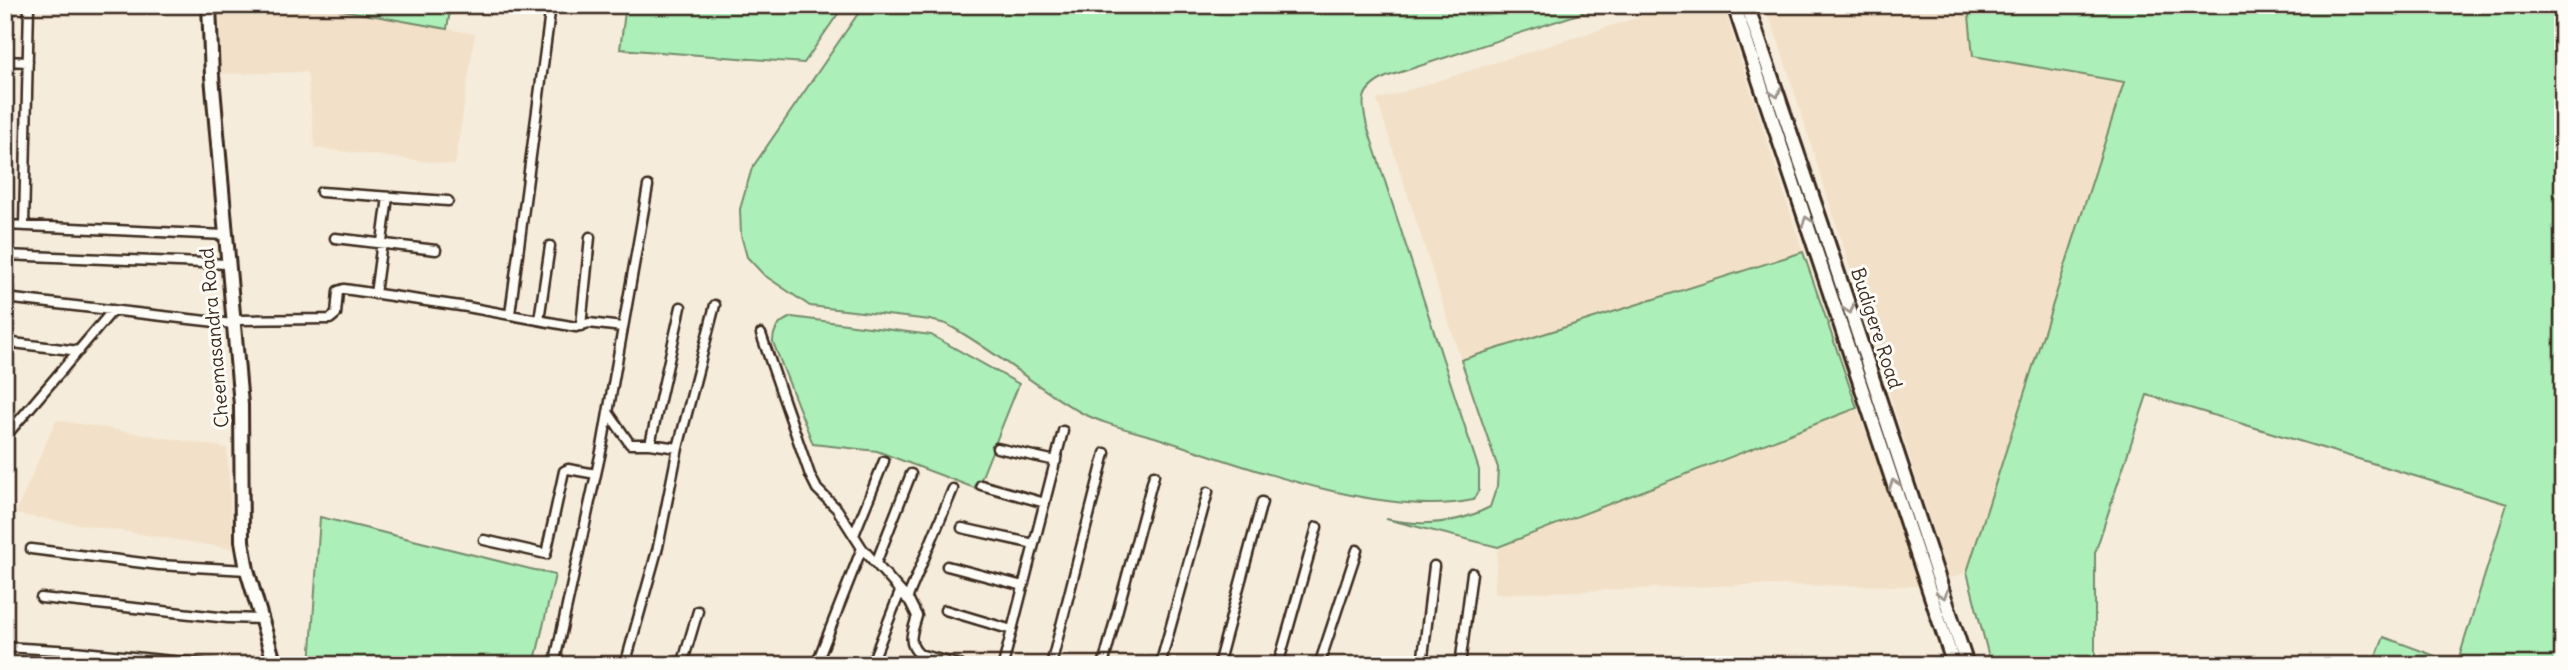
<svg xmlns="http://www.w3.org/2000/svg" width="2568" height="670" viewBox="0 0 2568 670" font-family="Delius,sans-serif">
  <rect width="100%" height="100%" fill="#f6ecdb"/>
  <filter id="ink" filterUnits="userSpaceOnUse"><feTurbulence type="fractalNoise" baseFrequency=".0143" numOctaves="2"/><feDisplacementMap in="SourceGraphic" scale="14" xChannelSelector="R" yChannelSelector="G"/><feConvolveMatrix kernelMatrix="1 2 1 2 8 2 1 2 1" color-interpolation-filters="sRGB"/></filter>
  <g filter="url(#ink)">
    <path fill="#f2e1c8" d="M218,5H315L475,34L455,165L315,148L307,72L221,74Z
      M1677,5H1723L1803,252L1461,360L1377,100Z
      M1764,5H1968L1973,56L2125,82L1967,572L1948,579L1778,40Z
      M1857,408L1904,532L1907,531L1918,586L1746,585L1494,594L1498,547Z
      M56,420L227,448L233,549L15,514Z"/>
    <path fill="#acefb9" stroke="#748c6c" stroke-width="2" d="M315,5H451L447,29Z
      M626,5H844L804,63L620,49Z
      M864,5H1606L1386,77C1360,90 1361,99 1367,126L1479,470V490L1473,500C1386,519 1246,467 1161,439C1135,431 1105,425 1080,412C1033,386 994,349 946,324L930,320L810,306L764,275L747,257L741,235L740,209L752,168Z
      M1968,5H2563V665H2373L2384,637L2457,664L2507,504L2147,395L2095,553V660L2081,665H1991L1967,572L2124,82L1973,56Z
      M1803,252L1857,408L1498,547L1386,519C1423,527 1457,524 1490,507L1497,486L1498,468L1461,360Z
      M792,317L931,335L1019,384L977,489L877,451L813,444L773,342C773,329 780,321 792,317Z
      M320,517L555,575L534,665H310Z"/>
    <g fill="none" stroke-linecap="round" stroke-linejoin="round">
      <g stroke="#3b2a1e" stroke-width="13">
        <path id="street" d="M5,61L28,62
          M321,192L448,201
          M5,225L225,235
          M24,226L29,5
          M335,238L436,250
          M5,255L228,264
          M375,294L388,197
          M5,298L233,324
          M510,314L551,5
          M233,320L330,319L336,314L338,291L344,289L467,307L576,327L589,323L622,327
          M539,320L550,246
          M581,326L590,237
          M761,334L810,475L817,489L837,509L862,548L910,602L917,616C913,631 906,642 919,654L960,665
          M5,342L79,351
          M608,412L630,444H650L678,448
          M5,437L113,310
          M650,444L681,307
          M997,448L1056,461
          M981,485L1045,503
          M962,528L1034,544
          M854,535L884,461
          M484,540L546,554L564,471L568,469L596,474
          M31,549L159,565L247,570
          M876,563L911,474
          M947,566L1023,586
          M41,598L228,618L261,619
          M907,599L953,489
          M945,610L1012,630
          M5,647L74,651L211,665
          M245,665L273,660
          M554,665L602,447L648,186
          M625,665L658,547L678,448L715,305
          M682,665L698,611
          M816,665L862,548
          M871,665L900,592
          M1003,665L1063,431
          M1051,665L1105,453
          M1103,665L1154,475
          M1160,665L1208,492
          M1218,665L1262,502
          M1278,665L1317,527
          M1319,665L1357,550
          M1422,665L1434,566
          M1460,665L1472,573"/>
      </g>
      <g stroke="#3b2a1e" stroke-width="18">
        <path id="secondary" d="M209,5L212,76L241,405L242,541L247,570L275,665"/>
      </g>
      <g stroke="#3b2a1e" stroke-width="18">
        <path id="primary" d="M1734,5L1954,665
          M1747,5L1823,228L1967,665"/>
      </g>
      <use href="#street" stroke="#fdfcf7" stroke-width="8"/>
      <use href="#secondary" stroke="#fdfcf7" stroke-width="12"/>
      <use href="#primary" stroke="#fdfcf7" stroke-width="12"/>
    </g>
    <defs><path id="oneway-chevron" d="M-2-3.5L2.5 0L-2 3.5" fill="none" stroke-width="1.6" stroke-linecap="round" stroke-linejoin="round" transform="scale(1.75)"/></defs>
    <g stroke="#9c938a">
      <use href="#oneway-chevron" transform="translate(1776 93) rotate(71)"/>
      <use href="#oneway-chevron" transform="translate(1807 221) rotate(-109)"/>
      <use href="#oneway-chevron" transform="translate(1849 309) rotate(72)"/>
      <use href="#oneway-chevron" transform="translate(1894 484) rotate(-109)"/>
      <use href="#oneway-chevron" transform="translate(1943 594) rotate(71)"/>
    </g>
  </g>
  <g text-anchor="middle" stroke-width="6" stroke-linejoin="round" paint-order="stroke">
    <g font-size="19" fill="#3b2a1e" stroke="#fdfcf7">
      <text transform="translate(1877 328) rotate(72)" y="7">Budigere Road</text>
      <text transform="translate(214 338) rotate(-95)" y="7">Cheemasandra Road</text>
    </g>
  </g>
  <rect width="2568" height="670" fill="none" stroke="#fdfcf7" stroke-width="28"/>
  <rect x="14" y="14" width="2540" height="642" fill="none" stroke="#3b2a1e" stroke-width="2.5" filter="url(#ink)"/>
</svg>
